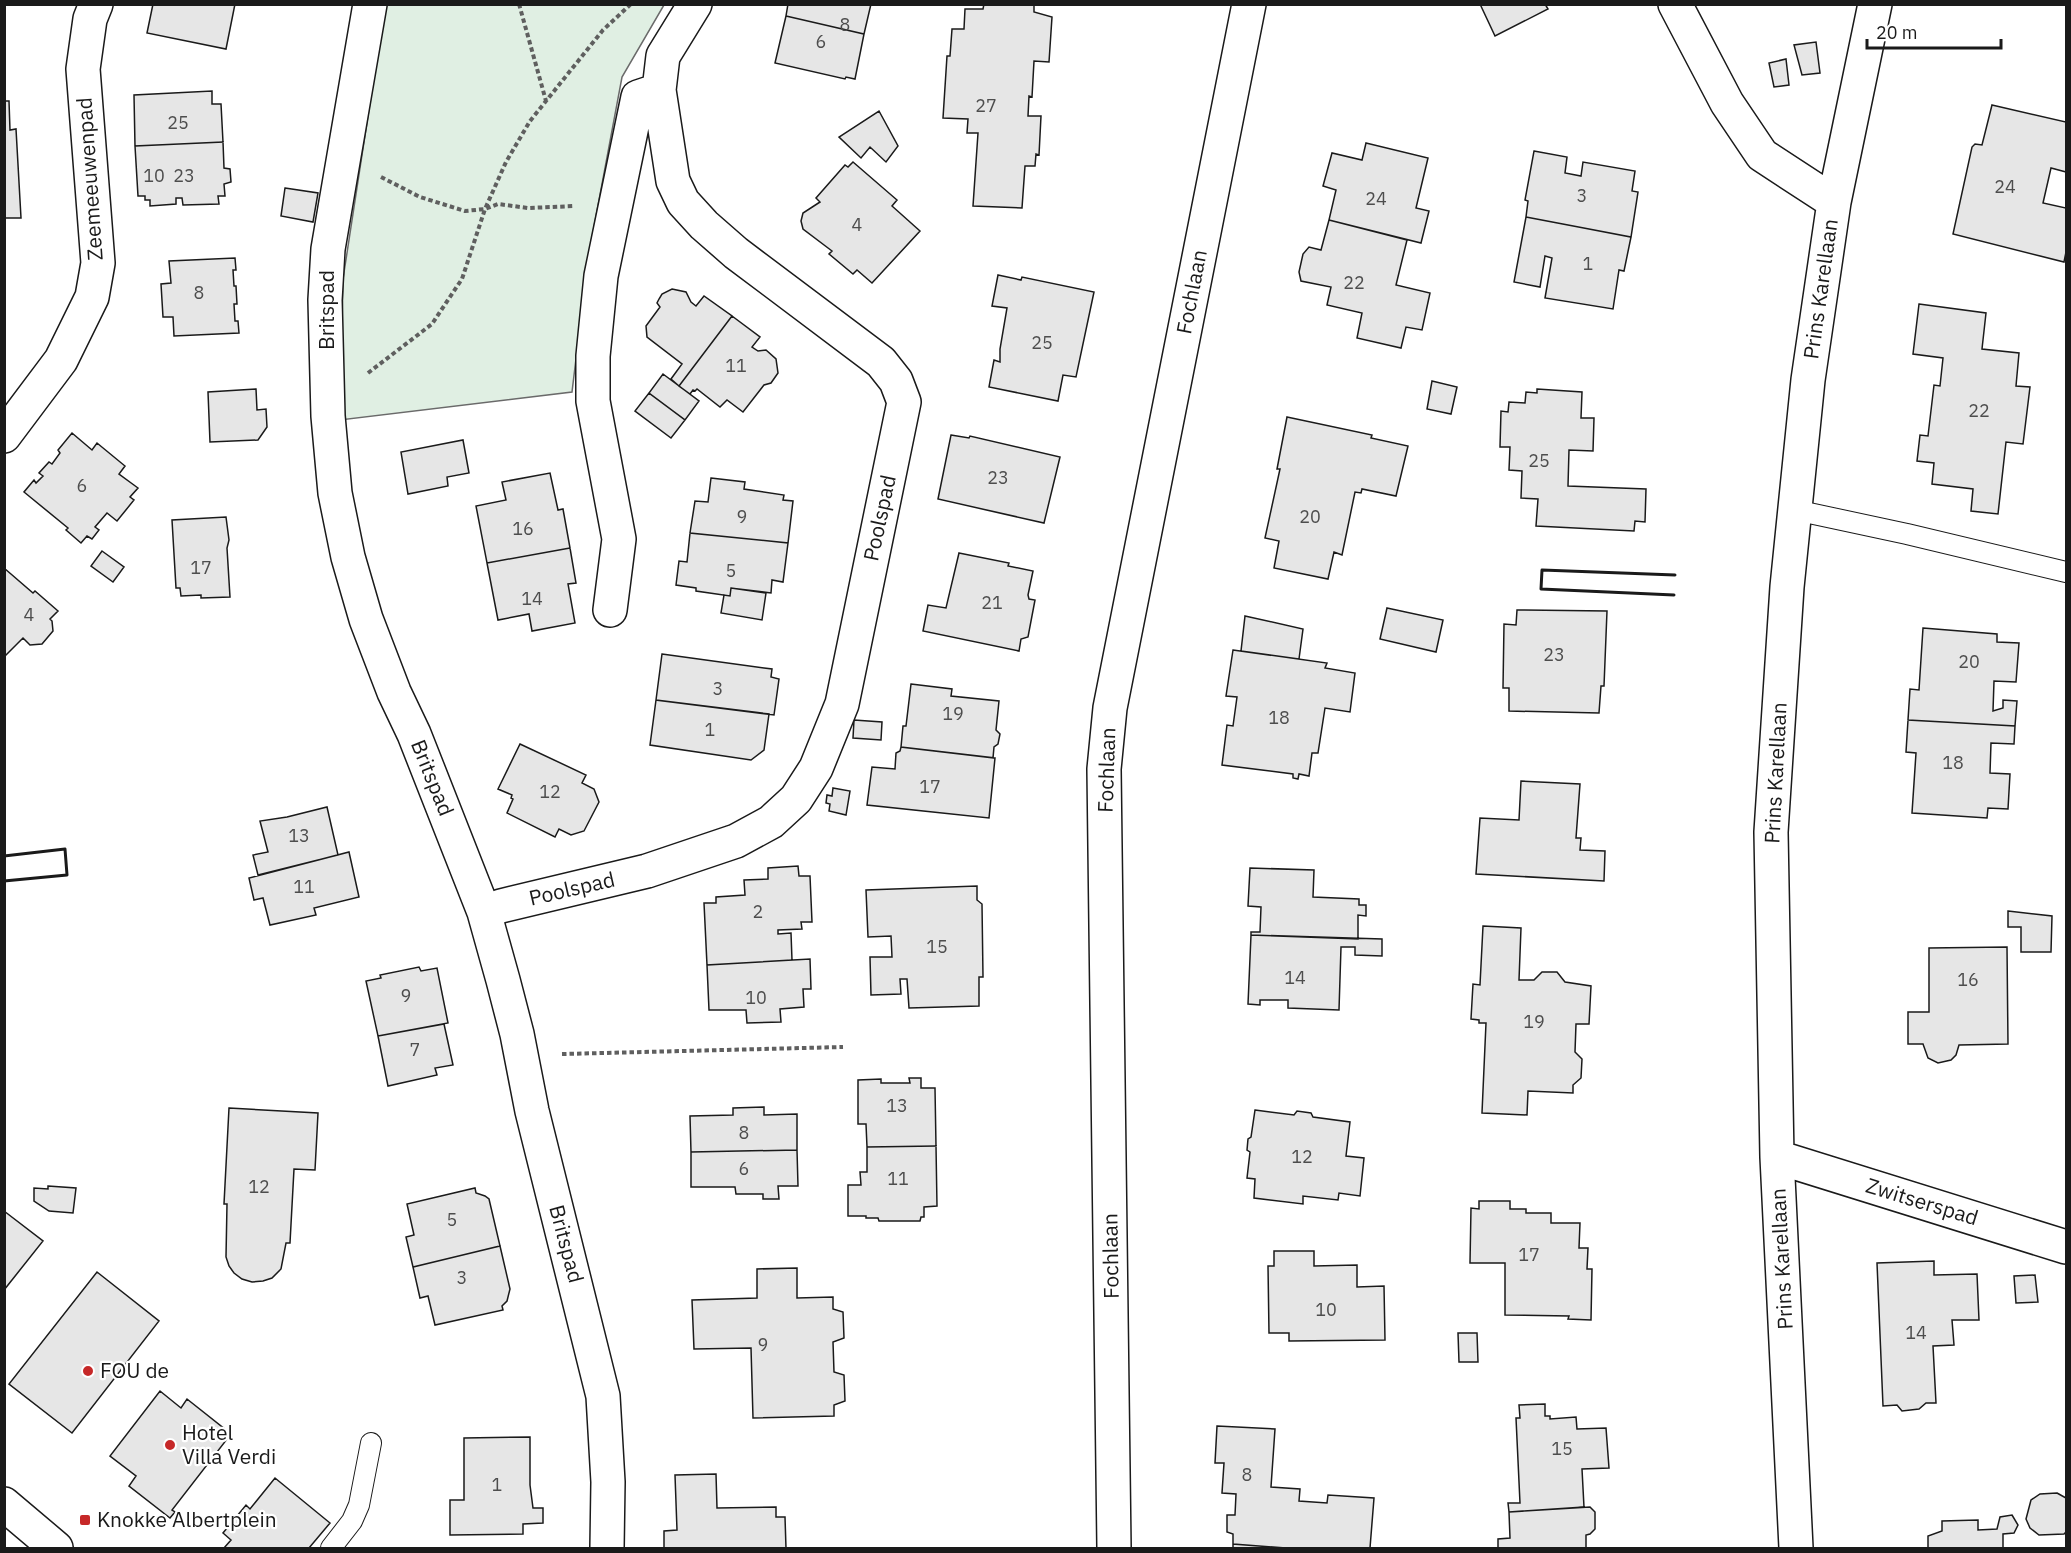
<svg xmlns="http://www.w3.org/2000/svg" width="2071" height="1553" viewBox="0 0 2071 1553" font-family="'IBM Plex Sans',sans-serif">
  <rect width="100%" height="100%" fill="#fff"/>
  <path fill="#e0efe3" stroke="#6a6a6a" stroke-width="1.5" d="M385,5H664L622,77L588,259L572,392L340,420L343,279Z"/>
  <path fill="#e6e6e6" stroke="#1a1a1a" stroke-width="1.5" d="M153,4H235L226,49L147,33Z
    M788,4H871L864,34L786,16Z
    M984,4H1034V12L1052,17L1049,62L1034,61L1032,97L1029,96L1028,116H1041L1039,155L1036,154L1035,166H1025L1022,208L973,206L978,133H967L968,119L943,118L947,56H950L952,29H964L965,9H983Z
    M1480,4H1545L1548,9L1495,36Z
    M786,16L864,34L855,79L846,77L845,79L775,63Z
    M1816,42L1820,73L1802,75L1794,45Z
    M1786,59L1789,85L1774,87L1769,63Z
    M212,91V104H221L223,142L135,146L134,95Z
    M4,101H9L10,130L16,129L21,218H4Z
    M1992,105L2066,122V172L2051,168L2043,203L2066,208V252L2064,262L1953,234L1972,147L1975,144L1982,145Z
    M879,111L898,146L886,162L870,147L861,158L839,137Z
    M223,142L224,168L230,169L231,182L224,184L225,196H218L219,204L183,205L182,198H176V204L150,206V200H145V196H138L135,146Z
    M1366,143L1428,158L1416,208L1429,211L1421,243L1329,220L1336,190L1323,186L1332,153L1362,160Z
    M1534,151L1567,157L1565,173L1581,176L1583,162L1635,171L1632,191L1638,192L1631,237L1526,217L1528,201L1525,200Z
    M853,162L897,200L892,206L920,231L872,283L857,270L853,274L829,254L832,251L803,229L801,221L803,213L820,202L816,198L845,165L848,167Z
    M285,188L318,193L313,222L281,216Z
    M1526,217L1631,237L1624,271L1619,270L1613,309L1545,298L1552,258L1545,256L1540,287L1514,282Z
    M1329,220L1407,240L1396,285L1430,293L1422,330L1406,327L1401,348L1357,338L1362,313L1327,305L1331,287L1301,281L1299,272L1303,254L1309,247L1321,250Z
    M235,258L236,270H233L234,286H236L237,304H234L235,321H238L239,333L174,336L173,317H163L161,284L171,283L169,261Z
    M998,275L1021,280L1022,277L1094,292L1076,377L1063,375L1058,401L989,387L994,360L1000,362V349L1007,308L992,306Z
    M672,289L686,292L691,302L696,306L704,296L732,316L679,386L671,379L682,364L647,337L646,326L660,307L657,303L659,299L662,294Z
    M1919,304L1986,313L1982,349L2019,353L2016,386L2030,387L2023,444L2006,442L1998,514L1971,511L1973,489L1932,484L1934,463L1917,461L1920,435L1928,436L1934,385L1940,386L1943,358L1913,354Z
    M732,316L760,337L752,347L758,351L766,350L776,359L778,373L771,383L764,385L743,412L727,400L720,407L697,389L695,391L693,390L690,394L679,386Z
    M663,374L699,401L685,420L649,393Z
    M1432,381L1457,387L1451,414L1427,409Z
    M256,389L257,410L266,409L267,427L258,440L210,442L208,392Z
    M1537,389L1582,392L1581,418H1594L1593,451L1569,450L1568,486L1646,489L1645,522L1635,521L1634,531L1536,526L1538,499L1521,498L1522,471L1509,470L1510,447H1500L1501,411L1508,412L1509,402L1525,403L1526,392L1537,393Z
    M649,393L685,420L671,438L635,411Z
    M1287,417L1372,435L1371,438L1408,446L1396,496L1362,489L1361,493L1355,492L1342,555L1334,552L1328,579L1274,568L1279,541L1265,538L1280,469H1277Z
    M72,433L92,450L97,443L125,466L119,474L138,488L130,497L134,500L117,521L107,513L95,527L99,530L92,539L87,536L81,543L66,530L68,528L24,492L34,480L36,483L43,476L39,473L49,462L52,464L60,453L58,450Z
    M951,435L969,438L970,436L1060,457L1044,523L938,499Z
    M463,440L469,473L447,477L448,486L408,494L401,452Z
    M550,473L558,510L563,509L570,548L487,563L476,506L506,500L502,482Z
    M711,478L745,482L744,489L784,495L783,500L793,501L788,543L690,533L695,501L708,502Z
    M226,517L229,540L227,548L230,597L201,598V595L181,596L180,588H176L172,520Z
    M690,533L788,543L783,582L772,580L771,593L731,588L730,596L696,591V588L676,585L679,561L687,562Z
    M570,548L576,583L568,584L575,623L532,631L529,614L498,620L487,563Z
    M102,551L124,567L113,582L91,566Z
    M959,553L1009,563L1008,566L1033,571L1028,595L1029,599L1035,600L1028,637L1021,639L1019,651L923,631L928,605L946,608Z
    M4,568L33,593L35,591L58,611L50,619L52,621L53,631L42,644L30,645L23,638L4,657Z
    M731,588L766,593L762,620L721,613L724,595L730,596Z
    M1387,608L1443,620L1436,652L1380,639Z
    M1517,610L1607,611L1604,686H1601L1599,713L1509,711V688H1503L1504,624L1516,625Z
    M1245,616L1303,629L1299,659L1241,651Z
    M1923,628L1997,634V642L2019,643L2016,682L1994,681L1993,711L2003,708V700L2017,701L2015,726L1908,720L1910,689L1919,690Z
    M1233,650L1327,663L1325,668L1355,673L1350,712L1325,708L1318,753H1312L1309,776L1299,774L1298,779L1293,778V774L1222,765L1227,725L1233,726L1237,697L1226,696Z
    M662,654L772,669L771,677L779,679L774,715L656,700Z
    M911,684L952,689L951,696L999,701L996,730L1000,734L998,744L994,747L993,758L901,747L903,726H906Z
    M656,700L769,714L764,750L751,760L650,745Z
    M854,720L882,722L881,740L853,738Z
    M1908,720L2015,726L2014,744L1991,743L1990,773L2010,774L2008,809L1988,808L1987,818L1912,813L1916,753L1906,752Z
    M520,744L586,775L582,783L594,789L599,802L584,831L571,835L559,829L555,837L507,813L513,799L511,798L512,795L498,789Z
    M901,747L995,758L989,818L867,805L872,767L895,769L896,753L900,751Z
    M1521,781L1580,784L1576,838H1581L1580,850L1605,851L1604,881L1476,874L1480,818L1519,820Z
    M833,788L850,791L846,815L829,811L830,804L826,803L827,795L832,796Z
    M327,807L338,855L258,875L253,855L268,852L260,821L287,817Z
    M349,852L359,897L314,908L316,915L270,925L263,898L254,900L249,878Z
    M798,866L799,876H810L812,922H801L802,929L778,930V934L791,933L792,960L707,965L704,903H716V897L745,895L744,880L768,879V868Z
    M1250,868L1314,870L1313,897L1359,899V905H1366V916L1358,915V939L1251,935V932H1260L1261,907L1248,906Z
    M977,886V900L982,904L983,977H979V1006L909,1008L907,979H900L901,994L871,995L870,957H892L891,936L868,937L866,890Z
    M2008,911L2052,916L2051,952H2021V927H2008Z
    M1483,926L1521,928L1519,980H1534L1542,972H1557L1565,982L1591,986L1589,1024H1576L1575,1052L1582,1059L1581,1078L1573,1085V1093L1528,1091L1527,1115L1482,1113L1486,1023H1479V1020L1471,1019L1473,984L1480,985Z
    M1251,935L1382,939V956L1355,955V947H1341L1339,1010L1288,1008V1000H1260V1005L1248,1004Z
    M2007,947L2008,1044L1959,1045L1956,1055L1951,1060L1938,1063L1928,1058L1923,1044H1908V1012H1929V948Z
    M810,959L811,989H803L804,1007L780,1009L781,1022L747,1023L746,1010H709L707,965Z
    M419,967L421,971L437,968L448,1023L378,1036L366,981L381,978L380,975Z
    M444,1024L453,1065L435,1068L437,1075L388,1086L378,1036Z
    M909,1078H921V1088H935L936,1146L867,1147L866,1124H858V1080L881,1079V1083H910Z
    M764,1107V1115L797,1114V1150L691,1152L690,1116L733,1115V1108Z
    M229,1108L318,1113L315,1170L294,1169L290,1243H286L281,1269L272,1278L263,1281L252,1282L242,1279L234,1273L229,1266L226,1257L227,1204H224Z
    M1255,1110L1294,1115L1297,1111L1311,1113L1313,1117L1350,1122L1346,1156L1364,1158L1360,1196L1339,1193L1338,1200L1303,1196V1204L1254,1198L1255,1179L1247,1178L1250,1152L1247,1150L1248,1139L1251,1137Z
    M936,1146L937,1206L924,1207V1217H921L920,1221H879L878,1218H866V1216H848V1185H861L860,1172H867V1147Z
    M797,1150L798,1186H778L779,1199H763V1194H736L735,1187H691V1152Z
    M48,1186L76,1188L73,1213L49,1211L34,1201V1188L48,1189Z
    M475,1188L476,1193L485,1196L489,1199L500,1246L413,1267L406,1237L414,1235L407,1204Z
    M1479,1201H1510V1209H1526V1213H1551V1223H1580L1579,1248H1588L1587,1269H1592L1591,1320L1568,1319L1569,1316L1505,1315V1263H1470L1471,1208L1479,1209Z
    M4,1211L43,1241L4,1290Z
    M500,1246L510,1289L507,1301L502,1306L503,1310L435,1325L428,1296L420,1298L413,1267Z
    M1274,1251H1314V1266L1357,1265V1287L1384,1286L1385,1340L1289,1341V1333H1269L1268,1266H1274Z
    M1934,1261V1275L1977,1274L1979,1320H1952L1954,1345L1933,1346L1936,1403H1926L1919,1409L1902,1411L1897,1405L1883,1406L1877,1263Z
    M797,1268V1298L833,1297V1309L843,1312L844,1338L833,1342L834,1372L844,1375L845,1401L834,1405V1416L753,1418L751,1348L694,1349L692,1300L757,1298V1269Z
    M97,1272L159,1321L72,1433L9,1384Z
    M2035,1275L2038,1302L2016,1303L2014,1276Z
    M1458,1333H1477L1478,1362H1459Z
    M160,1391L181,1408L187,1399L231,1434L172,1510L175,1512L170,1518L129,1486L136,1476L110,1456Z
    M1545,1404V1416H1550V1419L1576,1417L1577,1429L1606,1428L1609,1468L1582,1469L1584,1507L1509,1512L1508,1503H1520L1516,1418H1520L1519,1405Z
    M1217,1426L1275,1429L1271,1487L1300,1489L1299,1501L1327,1503L1328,1495L1374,1498L1370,1548H1286L1233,1544V1534L1227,1532V1515H1235L1236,1494L1222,1493L1224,1463H1215Z
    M530,1437V1485L533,1508H543V1523L523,1524V1534L450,1535V1500H464V1438Z
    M716,1474L717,1508L776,1507V1517H785L786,1548H664V1531L677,1530L675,1475Z
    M275,1478L330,1523L309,1548H224L231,1540L223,1533L246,1505L250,1509Z
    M2057,1493L2066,1498V1532L2064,1534L2039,1535L2030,1528L2026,1519L2031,1500L2040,1494Z
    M1590,1507L1595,1512V1529L1590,1534L1586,1535V1548H1498V1539L1510,1538L1509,1512Z
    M2012,1515L2018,1525L2014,1533L2003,1534V1548H1928V1536L1942,1531V1521L1978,1520V1530L1997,1529L2000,1517Z
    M1233,1544L1286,1548H1233Z"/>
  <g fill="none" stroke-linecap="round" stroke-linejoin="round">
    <g stroke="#1a1a1a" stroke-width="22">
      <path id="lane" d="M1795,510L1907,534L2066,572
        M331,1548L352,1521L359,1505L371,1443"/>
    </g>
    <g stroke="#1a1a1a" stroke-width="36">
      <path id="street" d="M370,4L328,249L325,300L328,416L335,493L348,557L366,619L394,692L414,734L484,912L503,980L517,1034L532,1111L603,1396L608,1482L607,1548
        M1675,4L1727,103L1762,155L1834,202
        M4,436L61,360L92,297L98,263L83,69L90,19L96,4
        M610,610L619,539L593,401V356L601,276L638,97L659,90
        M484,912L501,906L647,871L736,841L771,822L796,799L816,768L842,704L904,402L896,381L881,362L736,253L704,225L683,202L673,181L659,90L663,56L695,4
        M1777,1157L2066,1247
        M1114,1548L1104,769L1110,708L1249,4
        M1796,1548L1777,1157L1771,832L1787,587L1808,380L1834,202L1875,4"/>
    </g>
    <g stroke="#1a1a1a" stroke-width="36">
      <path id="secondary" d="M4,1504L56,1548"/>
    </g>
    <path stroke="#5f5f5f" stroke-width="4" stroke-dasharray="4.5 3" stroke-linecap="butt" d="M519,4L546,101
      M381,177L420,197L465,211L485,209L498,204L528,208L575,206
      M368,373L432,324L462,279L485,209L506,162L530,121L603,30L631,4
      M562,1054L843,1047"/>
    <use href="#lane" stroke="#fff" stroke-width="20"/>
    <use href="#street" stroke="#fff" stroke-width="33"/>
    <use href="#secondary" stroke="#fff" stroke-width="33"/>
    <path stroke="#1a1a1a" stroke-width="3" d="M1674,595L1541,589L1542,570L1675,575
      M4,856L65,849L67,875L4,881"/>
  </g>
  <g fill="#c62828" stroke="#fff" stroke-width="2">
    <circle cx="88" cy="1371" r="6"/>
    <circle cx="170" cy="1445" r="6"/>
    <rect x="79" y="1514" width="12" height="12" rx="3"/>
  </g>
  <g text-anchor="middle" stroke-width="4.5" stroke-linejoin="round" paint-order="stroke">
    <g font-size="18" fill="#4d4d4d">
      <text x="845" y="31">8</text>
      <text x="821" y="48">6</text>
      <text x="986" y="112">27</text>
      <text x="178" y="129">25</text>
      <text x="154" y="182">10</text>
      <text x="184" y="182">23</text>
      <text x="2005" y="193">24</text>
      <text x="1582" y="202">3</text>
      <text x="1376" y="205">24</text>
      <text x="857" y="231">4</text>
      <text x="1588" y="270">1</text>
      <text x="1354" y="289">22</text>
      <text x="199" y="299">8</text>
      <text x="1042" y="349">25</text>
      <text x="736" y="372">11</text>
      <text x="1979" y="417">22</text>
      <text x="1539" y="467">25</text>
      <text x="998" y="484">23</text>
      <text x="82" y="492">6</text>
      <text x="742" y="523">9</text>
      <text x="1310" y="523">20</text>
      <text x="523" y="535">16</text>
      <text x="201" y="574">17</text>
      <text x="731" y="577">5</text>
      <text x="532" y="605">14</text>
      <text x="992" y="609">21</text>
      <text x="29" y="621">4</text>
      <text x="1554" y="661">23</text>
      <text x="1969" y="668">20</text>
      <text x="718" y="695">3</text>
      <text x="953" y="720">19</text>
      <text x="1279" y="724">18</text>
      <text x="710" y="736">1</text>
      <text x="1953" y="769">18</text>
      <text x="930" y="793">17</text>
      <text x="550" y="798">12</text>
      <text x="299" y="842">13</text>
      <text x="304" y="893">11</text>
      <text x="758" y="918">2</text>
      <text x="937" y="953">15</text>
      <text x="1295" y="984">14</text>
      <text x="1968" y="986">16</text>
      <text x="406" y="1002">9</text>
      <text x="756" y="1004">10</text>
      <text x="1534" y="1028">19</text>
      <text x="415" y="1056">7</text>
      <text x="897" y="1112">13</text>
      <text x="744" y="1139">8</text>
      <text x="1302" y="1163">12</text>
      <text x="744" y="1175">6</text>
      <text x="898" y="1185">11</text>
      <text x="259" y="1193">12</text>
      <text x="452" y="1226">5</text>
      <text x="1529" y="1261">17</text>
      <text x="462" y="1284">3</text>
      <text x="1326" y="1316">10</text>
      <text x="1916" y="1339">14</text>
      <text x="763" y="1351">9</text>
      <text x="1562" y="1455">15</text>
      <text x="1247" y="1481">8</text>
      <text x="497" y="1491">1</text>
    </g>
    <g font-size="21" fill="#1a1a1a" stroke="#fff">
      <text transform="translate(90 179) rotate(-94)" y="7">Zeemeeuwenpad</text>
      <text transform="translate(1821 289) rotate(-82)" y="7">Prins Karellaan</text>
      <text transform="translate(1192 292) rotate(-79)" y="7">Fochlaan</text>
      <text transform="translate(327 310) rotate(-90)" y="7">Britspad</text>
      <text transform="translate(880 518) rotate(-78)" y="7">Poolspad</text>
      <text transform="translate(1107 770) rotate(-88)" y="7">Fochlaan</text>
      <text transform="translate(1776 773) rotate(-87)" y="7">Prins Karellaan</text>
      <text transform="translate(432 778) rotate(68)" y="7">Britspad</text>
      <text transform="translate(572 889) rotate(-13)" y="7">Poolspad</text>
      <text transform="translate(1922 1202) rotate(17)" y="7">Zwitserspad</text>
      <text transform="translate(566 1244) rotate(75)" y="7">Britspad</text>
      <text transform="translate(1111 1256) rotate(-91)" y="7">Fochlaan</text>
      <text transform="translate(1782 1259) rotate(-93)" y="7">Prins Karellaan</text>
    </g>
    <g font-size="21" fill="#1a1a1a" stroke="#fff" text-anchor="start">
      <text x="100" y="1378">FOU de</text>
      <text x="182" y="1440">Hotel<tspan x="182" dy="24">Villa Verdi</tspan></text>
      <text x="97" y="1527">Knokke Albertplein</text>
    </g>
  </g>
  <rect width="2071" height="1553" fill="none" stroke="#1a1a1a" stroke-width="12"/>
  <path d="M1867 39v9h134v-9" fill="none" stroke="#1a1a1a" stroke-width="3"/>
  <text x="1876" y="39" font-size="18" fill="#1a1a1a" stroke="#ffffff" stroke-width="4.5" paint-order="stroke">20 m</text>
</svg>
